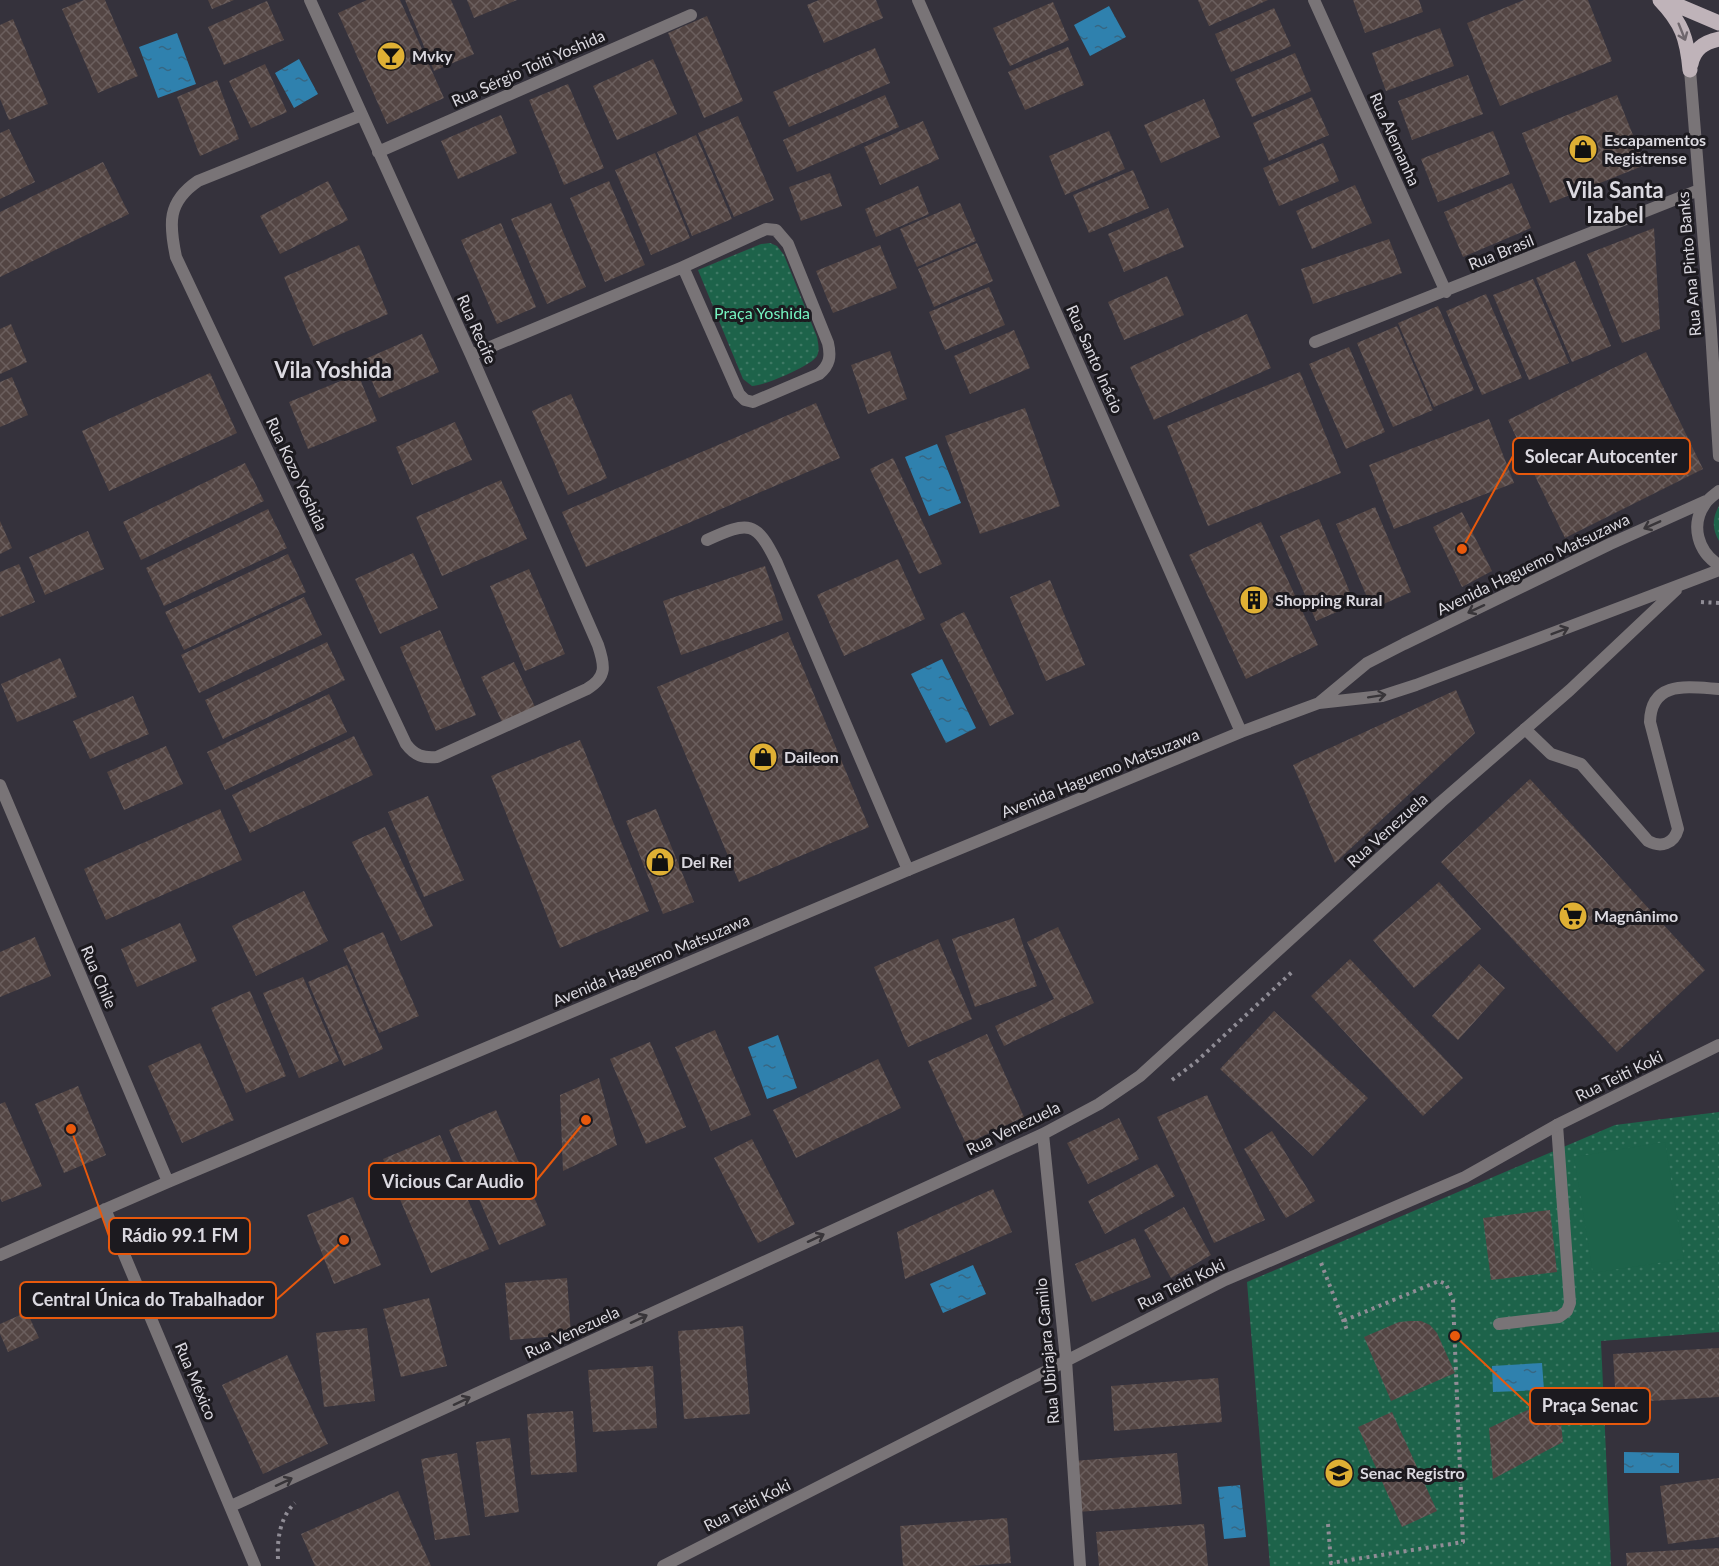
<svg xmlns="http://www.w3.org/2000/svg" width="1719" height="1566" viewBox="0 0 1719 1566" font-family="Lato,sans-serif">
  <defs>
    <pattern id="park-dots" width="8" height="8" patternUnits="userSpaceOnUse" patternTransform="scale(1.5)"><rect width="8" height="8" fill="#1d634a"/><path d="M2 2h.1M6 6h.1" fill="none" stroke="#3d7964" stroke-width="1.8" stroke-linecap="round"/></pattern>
    <pattern id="water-ripples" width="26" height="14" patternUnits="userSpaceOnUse" patternTransform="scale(1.5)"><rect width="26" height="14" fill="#2f81ae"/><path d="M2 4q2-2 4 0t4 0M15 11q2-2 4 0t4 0" fill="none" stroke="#376783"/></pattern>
    <pattern id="building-cross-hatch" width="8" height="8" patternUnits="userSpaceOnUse" patternTransform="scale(1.5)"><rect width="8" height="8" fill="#534543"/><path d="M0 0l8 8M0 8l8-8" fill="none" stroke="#6b5f5e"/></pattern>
  </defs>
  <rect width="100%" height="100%" fill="#35323c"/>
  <path fill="url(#park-dots)" d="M770,243L777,246L784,255L817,337C818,343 820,350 817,356C811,366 764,386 752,386L743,379L698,270L761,244Z
    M1719,506V541C1712,529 1712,518 1719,506Z
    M1719,1112V1332L1601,1341L1611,1566H1270L1247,1282L1615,1125Z"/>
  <path fill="#1d634a" d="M1665,1142L1684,1259L1593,1273L1574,1157Z"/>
  <path fill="url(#water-ripples)" d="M1109,6L1126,37L1090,56L1074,25Z
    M177,33L196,84L158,98L139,47Z
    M299,59L318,94L294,108L275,73Z
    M937,444L961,503L929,516L905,457Z
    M942,659L976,728L946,743L911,674Z
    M778,1035L797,1088L767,1099L748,1047Z
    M973,1265L986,1294L943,1313L930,1284Z
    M1542,1363L1544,1390L1493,1392L1492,1366Z
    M1624,1452L1679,1453V1473H1624Z
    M1240,1485L1246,1537L1224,1539L1218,1487Z"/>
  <path fill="url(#building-cross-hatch)" d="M84,0H105L138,76L98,93L62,9Z
    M208,0H234L212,9Z
    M367,0H400L444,98L387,124L338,13Z
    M405,0H451L474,54L434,71Z
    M467,0H517L474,18Z
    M819,0H876L883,18L824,43L807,5Z
    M1198,0H1268L1209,26Z
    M1353,0H1419L1423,12L1365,33Z
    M1524,0H1588L1612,61L1500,106L1467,23Z
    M267,1L284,40L224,65L208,27Z
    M1053,2L1069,40L1010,66L993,28Z
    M1274,8L1291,46L1231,72L1215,34Z
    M707,16L743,101L704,118L668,33Z
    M13,19L48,104L9,120L0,99V25Z
    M1440,28L1454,66L1386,91L1372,53Z
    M1068,47L1084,85L1025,110L1008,72Z
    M875,48L890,83L789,127L773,92Z
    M1295,53L1311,91L1252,117L1235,79Z
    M653,59L677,114L617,140L593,86Z
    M265,64L287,112L251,128L229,81Z
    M1468,75L1483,114L1412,140L1398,101Z
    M217,80L239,139L200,156L177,97Z
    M568,84L604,168L564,185L529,100Z
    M885,95L899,127L797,172L783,140Z
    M1617,95L1645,165L1550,203L1522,133Z
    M1312,97L1329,135L1269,161L1253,123Z
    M1204,99L1220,137L1161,163L1144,125Z
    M501,115L517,153L458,179L441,141Z
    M738,116L774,200L734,217L698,133Z
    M923,121L939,159L880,185L864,147Z
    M9,129L35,182L0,199V133Z
    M1109,131L1125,169L1065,195L1049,156Z
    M1493,131L1510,174L1438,202L1421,159Z
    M696,135L732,219L692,236L657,152Z
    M1323,143L1339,181L1279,206L1263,168Z
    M655,153L690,238L651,255L615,170Z
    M103,162L129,214L0,277V212Z
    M1133,170L1149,208L1089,233L1073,195Z
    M830,173L842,206L801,221L789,187Z
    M328,181L348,220L280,254L260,216Z
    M609,181L645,265L605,282L570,198Z
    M1512,183L1531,228L1463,257L1444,212Z
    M1355,185L1372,223L1312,249L1296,211Z
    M918,186L929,214L876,237L865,209Z
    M551,203L586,287L547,304L511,219Z
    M960,203L976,241L917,267L900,229Z
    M1168,208L1184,247L1124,272L1108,234Z
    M501,223L536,307L497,324L461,240Z
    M1654,228L1660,329L1622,343L1587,254Z
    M1389,239L1402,273L1313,304L1301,269Z
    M977,243L993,281L934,307L918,269Z
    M359,245L388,314L313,346L284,277Z
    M880,245L897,288L833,313L816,271Z
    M1575,261L1611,346L1572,362L1536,278Z
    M1167,276L1184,315L1124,340L1108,302Z
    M1533,279L1569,363L1529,380L1493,295Z
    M989,287L1005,325L945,350L929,312Z
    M1486,294L1522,378L1482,395L1446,311Z
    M1438,306L1474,390L1434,407L1398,323Z
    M1247,314L1271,368L1154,420L1130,367Z
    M11,324L27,362L0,374V329Z
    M1397,326L1433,410L1393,427L1357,343Z
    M1014,330L1030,368L970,394L954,356Z
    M422,334L439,372L379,398L363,360Z
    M1349,347L1385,432L1346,449L1309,364Z
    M890,351L907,399L868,414L851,365Z
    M1646,352L1703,469L1565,538L1508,420Z
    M1300,372L1341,473L1208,526L1167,426Z
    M210,373L237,433L109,491L82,431Z
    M358,374L377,421L308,449L289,402Z
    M12,377L28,415L0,427V382Z
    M571,394L607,478L568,495L532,411Z
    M816,403L840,458L586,567L562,512Z
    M1025,408L1060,506L980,534L945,436Z
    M1489,419L1514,483L1394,529L1369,465Z
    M455,422L472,460L412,485L396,447Z
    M893,458L942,564L919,574L870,469Z
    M245,463L264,501L141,560L123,522Z
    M501,480L527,539L442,576L416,517Z
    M1375,507L1411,592L1372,609L1336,524Z
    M268,509L287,548L164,606L146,568Z
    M1462,512L1492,571L1462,587L1433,527Z
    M1319,519L1355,604L1316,621L1280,536Z
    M0,521L12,548L0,554Z
    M1261,522L1318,645L1246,679L1189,555Z
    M88,531L104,569L45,595L29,557Z
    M413,553L438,608L380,634L355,579Z
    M288,554L306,592L184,650L165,612Z
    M898,559L925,619L844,656L817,595Z
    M19,564L35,602L0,617V572Z
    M765,566L783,620L681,655L663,601Z
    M529,569L565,654L525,671L490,586Z
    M1050,580L1085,665L1046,681L1010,597Z
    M304,597L322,635L199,693L181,655Z
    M964,612L1014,714L990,726L940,624Z
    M440,630L476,715L436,731L400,647Z
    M788,632L869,827L739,882L657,687Z
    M327,642L345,680L223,739L205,700Z
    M60,658L77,697L17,722L1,684Z
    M514,662L536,709L503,724L481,677Z
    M1456,690L1475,733L1335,863L1293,765Z
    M329,694L347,732L225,790L207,752Z
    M133,696L149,734L90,759L73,721Z
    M354,736L373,775L250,833L232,795Z
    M580,740L649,911L560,948L491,776Z
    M166,746L183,784L124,810L107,772Z
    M1530,779L1705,970L1617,1052L1441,862Z
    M428,796L464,880L424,897L388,812Z
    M220,809L242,860L106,920L84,869Z
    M656,809L694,902L663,914L626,821Z
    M385,827L433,926L401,941L352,842Z
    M1439,882L1481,929L1414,988L1373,940Z
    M304,891L328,941L256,976L232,926Z
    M1014,918L1037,986L975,1007L952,939Z
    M180,923L197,961L137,987L121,949Z
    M1058,927L1094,1003L1004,1046L995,1026L1054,999L1027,942Z
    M383,932L419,1016L379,1033L343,949Z
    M35,937L51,976L0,997V952Z
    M938,939L972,1019L908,1047L874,967Z
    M1350,959L1463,1078L1423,1116L1311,996Z
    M1479,964L1505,988L1458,1040L1432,1016Z
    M347,965L383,1049L344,1066L308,982Z
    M303,977L339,1061L299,1078L263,993Z
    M250,991L286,1076L246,1093L211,1008Z
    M1274,1011L1368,1098L1313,1156L1220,1069Z
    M715,1030L751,1115L711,1131L675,1047Z
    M987,1034L1024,1117L966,1144L928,1061Z
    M650,1042L686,1127L646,1144L610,1059Z
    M200,1043L234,1120L182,1143L148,1066Z
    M878,1059L901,1108L796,1158L773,1110Z
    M599,1078L617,1145L563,1171L560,1095Z
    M78,1086L106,1155L64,1173L35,1104Z
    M1207,1095L1265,1220L1214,1243L1157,1117Z
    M5,1102L42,1186L2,1202L0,1198V1104Z
    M496,1110L546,1225L499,1245L449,1130Z
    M1119,1118L1139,1159L1088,1184L1067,1143Z
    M1272,1131L1315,1201L1286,1218L1244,1149Z
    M440,1135L489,1249L431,1273L383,1159Z
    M752,1139L795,1224L758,1243L714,1158Z
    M1157,1164L1175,1196L1105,1234L1088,1201Z
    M993,1189L1012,1232L905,1279L897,1232Z
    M353,1197L381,1265L334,1284L307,1215Z
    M1184,1207L1211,1255L1171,1278L1144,1230Z
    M1550,1210L1557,1272L1491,1280L1483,1218Z
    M1135,1238L1151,1277L1092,1302L1075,1264Z
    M567,1278L571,1335L510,1340L505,1283Z
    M429,1298L447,1366L401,1377L383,1309Z
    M27,1312L39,1338L8,1352L0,1334V1324Z
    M1410,1321H1421L1430,1325L1437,1333L1455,1373L1391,1401L1364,1337L1399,1322Z
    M743,1326L750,1414L684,1419L678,1331Z
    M367,1328L375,1401L324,1407L316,1333Z
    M1719,1348V1397L1616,1403L1613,1354Z
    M287,1355L328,1444L263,1474L222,1385Z
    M653,1366L657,1428L593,1432L588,1370Z
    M1218,1378L1222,1422L1114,1431L1111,1386Z
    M1558,1396L1563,1442L1493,1479L1489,1428Z
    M573,1411L577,1472L531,1475L527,1414Z
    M1392,1412L1437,1511L1402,1527L1358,1427Z
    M510,1438L519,1512L485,1517L476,1442Z
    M457,1453L470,1535L435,1540L421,1459Z
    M1177,1453L1182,1504L1078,1512L1073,1461Z
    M1719,1478V1537L1668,1544L1660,1486Z
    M398,1491L431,1566H315L301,1534Z
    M1007,1518L1011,1563L968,1566H903L900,1526Z
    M1204,1524L1208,1566H1099L1096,1532Z
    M1719,1548V1566H1627L1626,1553Z"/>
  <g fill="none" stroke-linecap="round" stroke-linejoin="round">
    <path stroke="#908d96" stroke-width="4" stroke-dasharray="3 4.5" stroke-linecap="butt" d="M1701,602L1719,603
      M1172,1080L1196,1062L1293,971
      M1321,1263L1347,1330
      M1328,1524L1331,1563L1463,1542L1453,1300L1446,1284L1439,1281L1343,1321
      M278,1559C277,1539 280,1517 295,1503"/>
    <path stroke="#797477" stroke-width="12" d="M707,540C749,521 756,520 777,563L908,870
      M1525,729L1551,754L1581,764L1648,841C1661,848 1674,844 1678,829L1650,722C1651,680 1688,687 1719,689
      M1499,1324L1559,1317L1567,1311L1570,1303L1557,1125"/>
    <path stroke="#797477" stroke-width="12" d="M310,0L471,355L598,645C605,666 607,677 587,689L437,757C423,758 415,756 406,744L176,257C169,224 167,202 198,181L362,115
      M918,0L1241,732
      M1314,0L1446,292
      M1690,70L1711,331L1719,456
      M378,152L691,15
      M766,229L776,230L788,244L828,343C831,356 830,365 819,374L753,402L745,400L739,394L683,267Z
      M1315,342L1699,190
      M471,355L683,267
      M1719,491C1714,495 1708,499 1705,504C1690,525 1698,552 1719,565
      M1320,702L1367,663L1404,644L1610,544L1706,501
      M0,785L168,1182
      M1043,1134L1066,1360L1080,1566
      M105,1209L255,1566
      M0,1255L168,1182L908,870L1241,732L1319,703L1382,696L1416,685L1719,570
      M231,1506L1043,1134L1099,1104L1140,1076L1441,802L1570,690L1676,590
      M663,1566L1225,1280L1465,1177L1557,1125L1719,1045"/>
    <path stroke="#bfb3b9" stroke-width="15" d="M1660,0C1682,23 1687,38 1690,70
      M1665,0L1719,23
      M1691,64C1694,49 1704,42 1719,39"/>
  </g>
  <defs><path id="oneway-shaft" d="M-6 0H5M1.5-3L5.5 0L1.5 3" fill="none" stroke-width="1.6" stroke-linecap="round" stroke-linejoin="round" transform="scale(1.5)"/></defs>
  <use stroke="#6e666c" href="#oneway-shaft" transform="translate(1682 32) rotate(68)"/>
  <g stroke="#383539">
    <use href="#oneway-shaft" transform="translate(1652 525) rotate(156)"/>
    <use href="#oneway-shaft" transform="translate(1476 609) rotate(155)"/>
    <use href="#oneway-shaft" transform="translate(1560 631) rotate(-21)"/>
    <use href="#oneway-shaft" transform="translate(1377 696) rotate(-9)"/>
    <use href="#oneway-shaft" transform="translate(816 1238) rotate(-25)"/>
    <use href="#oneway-shaft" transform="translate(639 1319) rotate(-25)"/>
    <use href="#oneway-shaft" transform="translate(462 1401) rotate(-25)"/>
    <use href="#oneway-shaft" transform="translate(284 1482) rotate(-25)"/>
  </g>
  <defs>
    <g id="bar-disc" transform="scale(1.5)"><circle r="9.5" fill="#dfb034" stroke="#1c1a1f"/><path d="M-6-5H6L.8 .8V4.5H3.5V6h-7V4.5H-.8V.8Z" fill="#111"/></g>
    <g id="shop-disc" transform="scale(1.5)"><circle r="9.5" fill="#dfb034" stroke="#1c1a1f"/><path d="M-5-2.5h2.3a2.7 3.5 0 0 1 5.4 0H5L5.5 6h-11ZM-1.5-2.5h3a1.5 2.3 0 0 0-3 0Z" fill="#111"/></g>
    <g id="building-disc" transform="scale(1.5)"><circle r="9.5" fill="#dfb034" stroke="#1c1a1f"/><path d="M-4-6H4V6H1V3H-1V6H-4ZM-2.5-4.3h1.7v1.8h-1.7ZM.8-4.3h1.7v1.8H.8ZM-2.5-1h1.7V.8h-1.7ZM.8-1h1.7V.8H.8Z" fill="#111"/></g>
    <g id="supermarket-disc" transform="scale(1.5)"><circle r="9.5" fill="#dfb034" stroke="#1c1a1f"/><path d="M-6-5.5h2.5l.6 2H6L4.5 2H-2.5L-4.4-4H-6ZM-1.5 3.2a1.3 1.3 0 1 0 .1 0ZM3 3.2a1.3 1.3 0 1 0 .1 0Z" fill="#111"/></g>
    <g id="university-disc" transform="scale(1.5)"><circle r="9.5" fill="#dfb034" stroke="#1c1a1f"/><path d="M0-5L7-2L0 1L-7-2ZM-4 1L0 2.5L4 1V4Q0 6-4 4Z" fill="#111"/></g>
  </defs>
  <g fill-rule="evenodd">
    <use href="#bar-disc" x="391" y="56"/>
    <use href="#shop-disc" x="1583" y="149"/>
    <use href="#building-disc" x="1254" y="600"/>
    <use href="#shop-disc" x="763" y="757"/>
    <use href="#shop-disc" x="660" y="862"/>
    <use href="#supermarket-disc" x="1573" y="916"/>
    <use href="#university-disc" x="1339" y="1473"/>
  </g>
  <g text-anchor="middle" stroke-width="6" stroke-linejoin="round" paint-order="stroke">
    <g font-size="16" font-weight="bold" fill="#dbd9e0" stroke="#1c1a1f" text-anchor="start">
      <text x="412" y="62">Mvky</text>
      <text x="1604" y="146">Escapamentos<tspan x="1604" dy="18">Registrense</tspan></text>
      <text x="1275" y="606">Shopping Rural</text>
      <text x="784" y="763">Daileon</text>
      <text x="681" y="868">Del Rei</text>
      <text x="1594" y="922">Magnânimo</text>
      <text x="1360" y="1479">Senac Registro</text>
    </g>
    <g font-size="16" fill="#dbd9e0" stroke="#1c1a1f">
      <text transform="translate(528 68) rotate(-24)" y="6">Rua Sérgio Toiti Yoshida</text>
      <text transform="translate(1395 139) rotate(66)" y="6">Rua Alemanha</text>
      <text transform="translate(1501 252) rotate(-22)" y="6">Rua Brasil</text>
      <text transform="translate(1689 264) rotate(-95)" y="6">Rua Ana Pinto Banks</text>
      <text transform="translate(477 329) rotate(66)" y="6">Rua Recife</text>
      <text transform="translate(1095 359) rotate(66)" y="6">Rua Santo Inácio</text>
      <text transform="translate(297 474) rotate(65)" y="6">Rua Kozo Yoshida</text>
      <text transform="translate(1533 564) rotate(-26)" y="6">Avenida Haguemo Matsuzawa</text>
      <text transform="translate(1100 773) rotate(-22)" y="6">Avenida Haguemo Matsuzawa</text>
      <text transform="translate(1387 830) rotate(-42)" y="6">Rua Venezuela</text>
      <text transform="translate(651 960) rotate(-23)" y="6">Avenida Haguemo Matsuzawa</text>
      <text transform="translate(99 977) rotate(67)" y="6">Rua Chile</text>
      <text transform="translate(1619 1076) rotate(-26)" y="6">Rua Teiti Koki</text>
      <text transform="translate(1013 1128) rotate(-26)" y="6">Rua Venezuela</text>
      <text transform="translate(1181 1284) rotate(-26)" y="6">Rua Teiti Koki</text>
      <text transform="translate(572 1332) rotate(-25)" y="6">Rua Venezuela</text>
      <text transform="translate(1047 1351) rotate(-95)" y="6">Rua Ubirajara Camilo</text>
      <text transform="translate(196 1381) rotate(67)" y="6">Rua México</text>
      <text transform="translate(747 1505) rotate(-27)" y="6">Rua Teiti Koki</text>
    </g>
    <g font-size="16" fill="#75f3c0" stroke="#1c1a1f">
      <text x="762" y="319">Praça Yoshida</text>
    </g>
    <g font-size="22" font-weight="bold" fill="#dbd9e0" stroke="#1c1a1f">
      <text x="1615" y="198">Vila Santa<tspan x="1615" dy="25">Izabel</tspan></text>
      <text x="333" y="378">Vila Yoshida</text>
    </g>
  </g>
  <path fill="none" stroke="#e8590c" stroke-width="2" d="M1462 549L1513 456M586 1120L536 1181M71 1129L109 1236M344 1240L276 1300M1455 1336L1530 1406"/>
  <g fill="#e8590c" stroke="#1c1a1f" stroke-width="2">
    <circle cx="1462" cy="549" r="6"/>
    <circle cx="586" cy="1120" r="6"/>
    <circle cx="71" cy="1129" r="6"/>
    <circle cx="344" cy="1240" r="6"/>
    <circle cx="1455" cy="1336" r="6"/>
  </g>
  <g fill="#1c1a1f" stroke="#e8590c" stroke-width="2">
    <rect x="1513" y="438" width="177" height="36" rx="6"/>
    <rect x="369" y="1163" width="167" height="36" rx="6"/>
    <rect x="109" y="1218" width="141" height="36" rx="6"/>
    <rect x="20" y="1282" width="256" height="36" rx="6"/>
    <rect x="1530" y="1388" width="120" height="36" rx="6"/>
  </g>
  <g font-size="18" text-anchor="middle" font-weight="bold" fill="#dbd9e0">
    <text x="1601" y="463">Solecar Autocenter</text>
    <text x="453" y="1188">Vicious Car Audio</text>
    <text x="180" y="1242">Rádio 99.1 FM</text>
    <text x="148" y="1306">Central Única do Trabalhador</text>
    <text x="1590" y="1412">Praça Senac</text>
  </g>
</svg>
